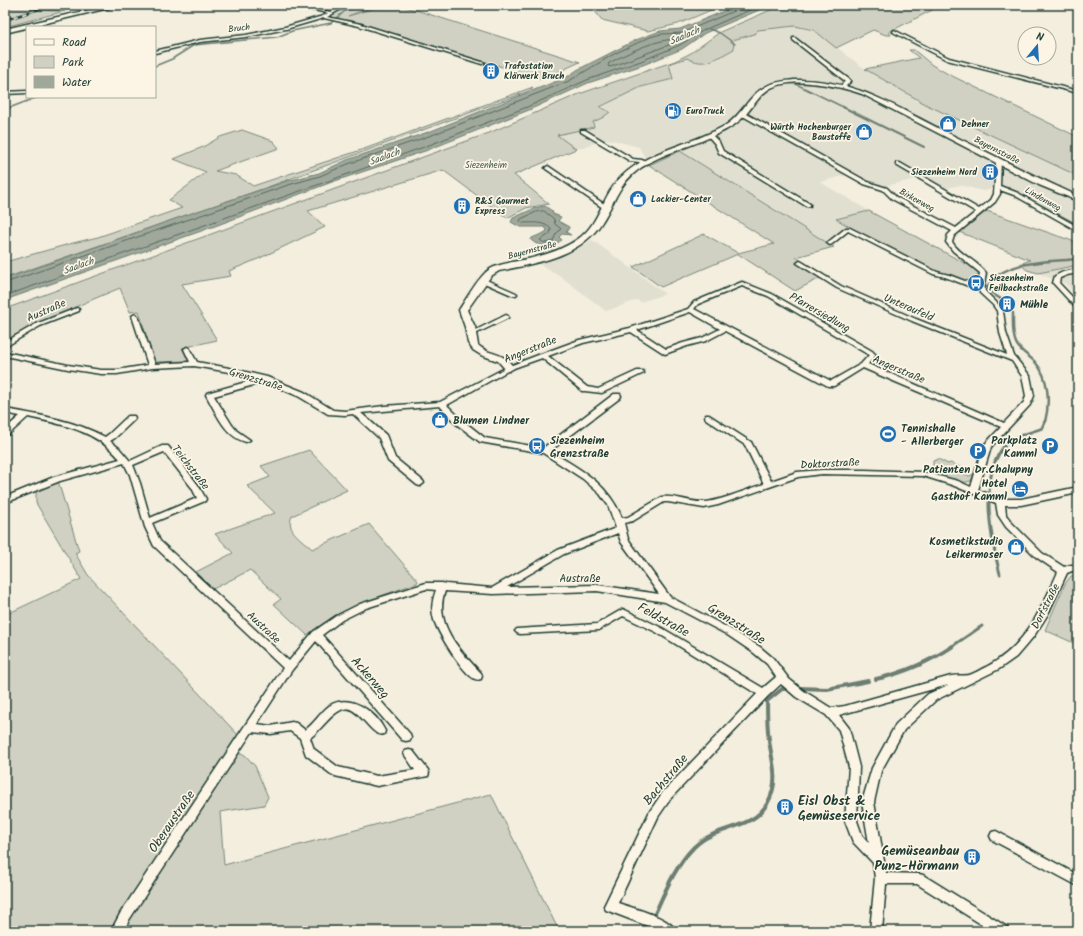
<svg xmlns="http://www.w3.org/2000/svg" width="1083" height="936" viewBox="0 0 1083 936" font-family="Kalam,sans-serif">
  <rect width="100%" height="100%" fill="#f3eede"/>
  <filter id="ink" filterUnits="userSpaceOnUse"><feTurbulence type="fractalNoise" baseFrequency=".025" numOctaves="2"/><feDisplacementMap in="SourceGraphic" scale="8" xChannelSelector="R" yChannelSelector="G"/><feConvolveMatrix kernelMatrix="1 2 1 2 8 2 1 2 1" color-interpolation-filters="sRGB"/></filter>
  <g filter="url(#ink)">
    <path fill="#e1dfd0" d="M795,26L814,30L865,69L927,105L1078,176V226L1003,187L983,191L960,185L942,189L921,178L872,189L846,175L820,182L869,211L836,219L851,228L830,244L680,151L649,165L639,147L608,139L576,149L556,135L594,127L592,122L602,118L609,112L599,108L604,106L641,87L673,79L669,64L687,58L696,63L733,40L754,34L758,30Z
      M592,240L627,265L665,294L641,302L637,300L606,311L559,275L539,264L540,262L576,249Z
      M1078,265V298L1066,284L1038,273Z"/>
    <path fill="#d0d1c2" stroke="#78877b" d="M5,5H42L30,10L65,11L5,27V13L9,11L5,10Z
      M352,5H377L348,16L386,5H400L580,62L543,79L361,25L328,16Z
      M590,5H723L678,24L648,31L602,20Z
      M782,5H942L889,32L891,35H886L873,30L836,48L814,30L795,26L758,30L754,34L733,40L734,49C717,58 705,68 687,58L669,64L673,79L641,87L600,107L610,112L602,118L593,122L594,127L557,135L576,149L514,175L549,204L526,208L507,218L443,170L308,211L325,227L258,259L229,271L231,276L182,284L217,340L182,348L189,361L154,362L139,311L130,312L120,288C81,304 42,321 5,341V309L489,133L579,94L675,61L691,53L720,32Z
      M909,50H914L932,65L948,74L1078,137V176L927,105L865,69L919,58Z
      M533,87L529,91L265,188L5,278V262L73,243L98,237L182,208L169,200L206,172L174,159L203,147L220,137L242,130L273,141L279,148L215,171L236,175L253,186L367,148Z
      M680,151L834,247L796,257L824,276L795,291L738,254L661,287L633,267L704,234L738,253L774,244L649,165Z
      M869,211L966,264L972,265L978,271V281L972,283L949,274L937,272L881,245L836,219Z
      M987,211L1078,243V265L1038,273L1027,270L1020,264L1030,260L959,232Z
      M309,450L347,490L292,516C285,531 302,539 312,549L369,524L418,581L417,583C378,597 339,609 307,635L274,604L281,599L250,570L211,590L194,573L233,553L215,534L275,513L247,486L270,477L261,466Z
      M938,459L948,464L950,463L960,467L961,472L969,476L974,474L971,481C959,485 945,478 933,475V461Z
      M58,481L79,551L75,553L88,575L240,737L236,753L245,755L255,766L268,797L264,805L220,812L224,865L491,794L559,931H5V615L81,579L36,503V489Z
      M1078,575V645L1045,630L1065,584L1071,576Z"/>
    <path fill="#a0a89b" stroke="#6c7d72" d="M739,5H771L705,33L682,49L643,65L588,83L529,110L425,151L332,182L207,229L5,300V279L186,215L287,181L319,173L347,160L431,131L567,77L577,70L636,40L660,31L680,29Z
      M545,206L552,211L553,214L561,217L558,221L569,227V228L566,232L571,235L562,234L559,237L562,240C558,242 557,244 553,246C546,250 537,245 531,240L532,238L546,232L547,229L544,227H520L511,222L513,218L535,208Z"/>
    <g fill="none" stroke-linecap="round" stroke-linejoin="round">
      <path stroke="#53685d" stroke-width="1" d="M673,39L675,40L674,43L610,67L608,66L609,63C630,52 649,42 673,39Z
        M544,211L554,219L555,224L561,229L556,234L553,241C549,243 544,244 540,240L550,234L551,229C544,221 532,223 522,223L520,221L521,219L536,212Z
        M5,283L288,185L320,176L348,164L432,135L569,81L614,54L650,37L661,34L682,33L736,10L739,5
        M5,296L424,147L527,107L587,80L641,61L680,45L704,30L761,5"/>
      <path stroke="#6c7d72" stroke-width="1.5" d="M709,29L720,33L735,44
        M155,66L172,59L194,45L277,37L292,31L331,23L345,11L363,5
        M796,84L845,108
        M9,108L38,97"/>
      <path stroke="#6c7d72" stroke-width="2" d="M843,107L924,147
        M5,110L11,107
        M1008,188L1078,225"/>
      <path stroke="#6c7d72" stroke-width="2.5" d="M1013,308C1006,299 993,298 987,287C1004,259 1050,262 1078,259
        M1013,313C1013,323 1012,334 1016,343C1020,352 1030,356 1036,363C1049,378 1050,403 1045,422"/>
      <path stroke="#6c7d72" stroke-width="3" d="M1000,574C991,539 978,474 1006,444C1015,435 1031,433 1042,428L1045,421
        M951,647L982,626"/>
      <path stroke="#6c7d72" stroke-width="4" d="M876,679C904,673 929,662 953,646
        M798,688L827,689L868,681
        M653,918C664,894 675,866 694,847C720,821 762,834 773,789C777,773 771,756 769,740C767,727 767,714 767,701L782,689H790
        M647,931L651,924"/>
      <g stroke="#1f3d34" stroke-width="3">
        <path id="street" d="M289,5H297L331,12L343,5H348L327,17L361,24L485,63L482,64L359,26L324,18L286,29L246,37L200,42L155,53V51L200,40L246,35L285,27L323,16L328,13Z
          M894,30L949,58L1078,91V93L947,60L893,32Z
          M793,38H795L850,80V82L845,87H841V86L845,81L793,40Z
          M27,91V93L5,94V92Z
          M741,113H745L868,182L887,188L896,197L956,228L976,212L896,165V163H900L979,209L991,200L994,194L996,161L1001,160L1000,186L1018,193L1078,227V231L1076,230L1014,195L1000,190V194L995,202L954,236L952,242C960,255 977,261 986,273L984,285L985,291L997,303L1003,311L1006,333L1014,356L1030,376L1034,396L1030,405L991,447L978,490L1001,499H1021L1078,487V493L1021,505H1005L1006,515L1012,523L1042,553L1064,567L1071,565L1078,566V572L1072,571L1067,573L1048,614L1034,636L1016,657L999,669L936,700L904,730L881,771L874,802L886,873L919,874L923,875L1007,927L1009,931H992L917,884H886L882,931H870L875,878L873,863L853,842L845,821L849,767L839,730L826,715L796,697L781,684L768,696L671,798L658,817L618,903C632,908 670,917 676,931H661L606,910L604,906L606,902L650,811L663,792L757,694L656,632L623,616L599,630L520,634L517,633L515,631L517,629L597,624L623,609L662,628L763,688L776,677L767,664L754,653L726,634L665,602L597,591L493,594L445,591C433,623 460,651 481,673L482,676L481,679C478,680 477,680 475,679C463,674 438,633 434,620C431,609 432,601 436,590L426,589L366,608L342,620L322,635L410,734L411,737L410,740L406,741L402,740L316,641L292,670L257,724L271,726L292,722L296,723L305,730C314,724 320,713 329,706C350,692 376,712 385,731L384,734C373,738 362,713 350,709C336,705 321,731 310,738L314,749L338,767L377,776L415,770L404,754L405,751L409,750L413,751L428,770L429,773L428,776L377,786L335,776L331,774L306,755L300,738L290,731L271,734L252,732L129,920L124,931H111L121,912L283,668L154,546L145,527L130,475L124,463L60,481L5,503V497L54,477L120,459C97,431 62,424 28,417L8,435H5V429L20,416L5,413V409C39,415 73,420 105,437L109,434L128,416H134L135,418L134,420L115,438L110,441L119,448L130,461L162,446H168L198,485L206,499L205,501L152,523L160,541L289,661L313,632L336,616L360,604L426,583H442L446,584L492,588L558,550L616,528L608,505L600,494L583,479L543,453L480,442L455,423L440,406L361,413L386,435L395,458L423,481L424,483L420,486L417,485L388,461L379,438L353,414L345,415L328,414L298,396L265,382L214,396L232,425L237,431L250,440L246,442C225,437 216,412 206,395L207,393L257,379L229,372L194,366L152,368L117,374H101L68,369L5,356V352L68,365L101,370H117L148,365L132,316L135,314L138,316L155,364L190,362L184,349L187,347L189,348L197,362L229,368L267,377L304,392L333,410L345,411L384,406L440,402L507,367L541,354L579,340L630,328L688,309L694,302L742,282L772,294L872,351L876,355L868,364L1004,423L1024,402L1026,396L1022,376L1012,361L912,321L837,288L797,263L800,261L802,262L841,286L916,319L1007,355L1000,333L997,311L993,305L980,293L979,290L945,277L933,274L848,231L832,244L830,245L827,243L846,228H850L937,272L949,275L978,286L980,273L953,251L946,242L948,235L952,231L892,199L883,190L864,184L741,115ZM742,286L768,296L869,355L861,364L831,381L694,309L698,304ZM690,312L720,329L702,338L683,343L666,349L637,330ZM725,331L828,386H834L863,368L1001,427L983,446L971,487L958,481L923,472L865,470H822L797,472L771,481L751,442L709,415H706L705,417L706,419L745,445L764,484C748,489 720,501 705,502C690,503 676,495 662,497L628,517L622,518C607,482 581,470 550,451L620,398L621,396L620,394H614L543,448L485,438L461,419L447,405L511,369L542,358L582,391H585L602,393L644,373L643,371H637L598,389L587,387L548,356L583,343L631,332L665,354L687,346L706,341ZM164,452L192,488L197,498L150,518L140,483L133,465ZM822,474L923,476L952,485L996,503L998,515L1006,527L1036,557L1058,572C1041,610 1025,647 986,667C981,669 974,674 969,675C964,676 957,675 951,676L845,706L831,708L804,691L789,679L773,658L760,647L732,630L670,597L628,539L624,523L633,521L664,502H668L704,508L718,505L798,477ZM618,533L621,542L659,594L597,585L507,587L564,554ZM948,685L928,694L896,724L872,768L862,802L869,843L862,835L857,821L859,767L849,728L839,715Z
          M581,130H585L633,159L642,160L647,164L644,166L639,162L630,161L581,132Z
          M708,135H712L719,142L723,151L810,204V206H806L719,153L715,144L708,136Z
          M548,166L607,206V208H603L546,169L545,168Z
          M1078,269V273L1067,275L1060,278L1059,283L1078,303V309L1076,308L1053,283L1055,276L1063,272Z
          M484,279L516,293L517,294L516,295H512L482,282V280Z
          M77,308L79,309V311L40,326L5,347V342L36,324Z
          M506,315L508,316V318L473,335L471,336L468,334Z
          M996,831L1078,875V886L992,840L990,836L992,832Z"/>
      </g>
      <g stroke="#1f3d34" stroke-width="3">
        <path id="secondary" d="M794,80C853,78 894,106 944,131C989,153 1033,176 1078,196V201L1039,185L862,94C838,86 786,74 765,92C758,98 753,106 747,113C739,123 727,130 715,135C689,148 656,154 633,174C618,187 613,205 602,222C581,257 536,263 499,271L491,276L467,310L475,327L478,345C491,357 502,350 514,368L509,371L506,370L498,361L481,355L473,350L468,343L465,327L459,310C467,298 475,283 485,273C494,263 523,261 536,257C551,253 565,248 578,239C600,224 602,195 621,177C650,149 692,145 726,125C742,115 749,95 765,87C773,82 785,81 794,80Z"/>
      </g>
      <g stroke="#1f3d34" stroke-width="3">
        <path id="primary" d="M110,5H121L5,33V29Z"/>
      </g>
      <use href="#street" fill="#fcf5e5" fill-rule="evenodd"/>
      <use href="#secondary" fill="#fcf5e5" fill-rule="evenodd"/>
      <use href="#primary" fill="#fcf5e5" fill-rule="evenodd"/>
      <g stroke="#1f3d34" stroke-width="2.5">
        <path id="rail" d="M5,20L51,5"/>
      </g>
      <use href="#rail" stroke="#fcf5e5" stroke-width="1.5" stroke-dasharray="4.5" stroke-linecap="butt"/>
    </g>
  </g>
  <defs>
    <g id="building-disc" transform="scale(0.9)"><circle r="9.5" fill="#1f6fb2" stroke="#fcf5e5"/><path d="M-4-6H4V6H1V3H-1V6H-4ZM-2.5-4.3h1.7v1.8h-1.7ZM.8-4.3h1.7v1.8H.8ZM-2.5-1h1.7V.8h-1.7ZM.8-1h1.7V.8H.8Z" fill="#fff"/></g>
    <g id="fuel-disc" transform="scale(0.9)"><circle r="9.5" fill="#1f6fb2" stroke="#fcf5e5"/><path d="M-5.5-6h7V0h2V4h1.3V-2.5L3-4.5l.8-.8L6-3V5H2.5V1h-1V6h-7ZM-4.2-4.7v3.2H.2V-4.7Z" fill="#fff"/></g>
    <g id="shop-disc" transform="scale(0.9)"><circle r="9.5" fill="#1f6fb2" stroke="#fcf5e5"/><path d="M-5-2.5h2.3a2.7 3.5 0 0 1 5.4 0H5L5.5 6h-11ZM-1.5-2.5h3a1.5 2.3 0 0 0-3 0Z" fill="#fff"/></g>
    <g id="bus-disc" transform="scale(0.9)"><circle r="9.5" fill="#1f6fb2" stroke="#fcf5e5"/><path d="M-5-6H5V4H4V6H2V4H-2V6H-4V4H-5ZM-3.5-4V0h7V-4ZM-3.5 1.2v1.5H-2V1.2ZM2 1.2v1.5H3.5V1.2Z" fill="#fff"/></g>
    <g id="stadium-disc" transform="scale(0.9)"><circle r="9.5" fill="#1f6fb2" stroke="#fcf5e5"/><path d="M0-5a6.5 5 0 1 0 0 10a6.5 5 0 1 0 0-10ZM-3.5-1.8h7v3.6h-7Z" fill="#fff"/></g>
    <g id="parking-disc" transform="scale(0.9)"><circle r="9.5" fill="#1f6fb2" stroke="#fcf5e5"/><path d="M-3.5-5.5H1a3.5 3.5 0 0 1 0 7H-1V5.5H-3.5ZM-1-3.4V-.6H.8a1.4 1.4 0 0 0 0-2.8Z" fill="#fff"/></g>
    <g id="hotel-disc" transform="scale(0.9)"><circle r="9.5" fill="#1f6fb2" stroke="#fcf5e5"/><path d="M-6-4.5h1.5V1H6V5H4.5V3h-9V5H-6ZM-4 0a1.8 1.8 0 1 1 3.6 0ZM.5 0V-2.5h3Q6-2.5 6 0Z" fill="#fff"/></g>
  </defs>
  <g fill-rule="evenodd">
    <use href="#building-disc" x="491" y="71"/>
    <use href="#fuel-disc" x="673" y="111"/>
    <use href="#shop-disc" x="948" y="124"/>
    <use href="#shop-disc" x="864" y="132"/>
    <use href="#building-disc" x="990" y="172"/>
    <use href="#shop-disc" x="638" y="199"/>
    <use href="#building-disc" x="462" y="206"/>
    <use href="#bus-disc" x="976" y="283"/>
    <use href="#building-disc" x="1007" y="304"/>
    <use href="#shop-disc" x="440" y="420"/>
    <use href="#stadium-disc" x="888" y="434"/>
    <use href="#bus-disc" x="537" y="446"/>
    <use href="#parking-disc" x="1050" y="446"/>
    <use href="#parking-disc" x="978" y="451"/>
    <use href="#hotel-disc" x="1020" y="489"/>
    <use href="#shop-disc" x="1016" y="547"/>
    <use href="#building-disc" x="785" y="807"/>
    <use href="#building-disc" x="972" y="857"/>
  </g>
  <g text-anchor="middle" stroke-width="3.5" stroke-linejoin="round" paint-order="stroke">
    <g font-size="9" fill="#1f3d34" stroke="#fcf5e5">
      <text transform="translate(239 28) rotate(-7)" y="3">Bruch</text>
      <text transform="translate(997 150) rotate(27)" y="3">Bayernstraße</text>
      <text transform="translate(1043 199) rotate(30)" y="3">Lindenweg</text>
      <text transform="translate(917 200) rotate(29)" y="3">Birkenweg</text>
      <text transform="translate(532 250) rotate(-15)" y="3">Bayernstraße</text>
    </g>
    <g font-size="9" font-weight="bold" fill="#1f3d34" stroke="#fcf5e5" text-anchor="start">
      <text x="504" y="69">Trafostation<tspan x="504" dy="10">Klärwerk Bruch</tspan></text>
      <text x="686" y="114">EuroTruck</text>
      <text x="961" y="127">Dehner</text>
      <text x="851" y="130" text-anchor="end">Würth Hochenburger<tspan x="851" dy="10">Baustoffe</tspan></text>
      <text x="977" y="175" text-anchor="end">Siezenheim Nord</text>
      <text x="651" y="202">Lackier-Center</text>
      <text x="475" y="204">R&amp;S Gourmet<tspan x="475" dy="10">Express</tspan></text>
      <text x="989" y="281">Siezenheim<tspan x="989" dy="10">Feilbachstraße</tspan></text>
    </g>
    <g font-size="9" fill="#425b50" stroke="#fcf5e5">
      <text x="486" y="168">Siezenheim</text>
    </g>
    <g font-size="10" font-style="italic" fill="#465d53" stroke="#fcf5e5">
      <text transform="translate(684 35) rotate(-23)" y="4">Saalach</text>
      <text transform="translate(384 156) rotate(-20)" y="4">Saalach</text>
      <text transform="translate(78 265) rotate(-20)" y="4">Saalach</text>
    </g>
    <g font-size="11" font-weight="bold" fill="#1f3d34" stroke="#fcf5e5" text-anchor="start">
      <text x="1020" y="308">Mühle</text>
      <text x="453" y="424">Blumen Lindner</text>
      <text x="901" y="432">Tennishalle<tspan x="901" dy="13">- Allerberger</tspan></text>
      <text x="550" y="444">Siezenheim<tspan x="550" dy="13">Grenzstraße</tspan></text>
      <text x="1037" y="444" text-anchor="end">Parkplatz<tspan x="1037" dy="13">Kamml</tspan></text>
      <text x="978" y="473" text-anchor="middle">Patienten Dr.Chalupny</text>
      <text x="1007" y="487" text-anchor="end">Hotel<tspan x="1007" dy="13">Gasthof Kamml</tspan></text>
      <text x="1003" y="545" text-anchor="end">Kosmetikstudio<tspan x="1003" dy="13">Leikermoser</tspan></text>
    </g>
    <g font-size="11" fill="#1f3d34" stroke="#fcf5e5">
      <text transform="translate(909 307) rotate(23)" y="4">Unteraufeld</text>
      <text transform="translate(46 310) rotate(-24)" y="4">Austraße</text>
      <text transform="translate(820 312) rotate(30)" y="4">Pfarrersiedlung</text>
      <text transform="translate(530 349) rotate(-22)" y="4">Angerstraße</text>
      <text transform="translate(899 369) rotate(23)" y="4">Angerstraße</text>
      <text transform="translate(256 379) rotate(17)" y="4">Grenzstraße</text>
      <text transform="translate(830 463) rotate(-3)" y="4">Doktorstraße</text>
      <text transform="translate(191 467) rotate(52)" y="4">Teichstraße</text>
      <text x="580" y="582">Austraße</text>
      <text transform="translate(1045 606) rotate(-63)" y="4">Dorfstraße</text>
      <text transform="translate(264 627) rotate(43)" y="4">Austraße</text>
    </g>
    <g font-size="13" fill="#1f3d34" stroke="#fcf5e5">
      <text transform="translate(664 619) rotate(29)" y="5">Feldstraße</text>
      <text transform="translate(737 623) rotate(32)" y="5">Grenzstraße</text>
      <text transform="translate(371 677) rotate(49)" y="5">Ackerweg</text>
      <text transform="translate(665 779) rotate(-50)" y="5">Bachstraße</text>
      <text transform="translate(171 821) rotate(-56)" y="5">Oberaustraße</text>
    </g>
    <g font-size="13" font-weight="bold" fill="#1f3d34" stroke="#fcf5e5" text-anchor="start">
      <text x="798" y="805">Eisl Obst &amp;<tspan x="798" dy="15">Gemüseservice</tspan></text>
      <text x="959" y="855" text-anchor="end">Gemüseanbau<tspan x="959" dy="15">Punz-Hörmann</tspan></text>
    </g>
  </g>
  <rect width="1083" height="936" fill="none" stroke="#fcf5e5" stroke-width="20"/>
  <rect x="10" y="10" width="1063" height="916" fill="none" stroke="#1f3d34" stroke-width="1.5" filter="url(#ink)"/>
  <rect x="26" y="26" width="130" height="72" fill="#fcf5e5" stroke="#a4ab9e"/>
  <rect x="34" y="39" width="20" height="6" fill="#fcf5e5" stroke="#a4ab9e"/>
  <text x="62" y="46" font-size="12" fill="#1f3d34">Road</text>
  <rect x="34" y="56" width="20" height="12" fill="#d0d1c2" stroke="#a4ab9e"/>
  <text x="62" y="66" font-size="12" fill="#1f3d34">Park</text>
  <rect x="34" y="76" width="20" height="12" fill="#a0a89b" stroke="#a4ab9e"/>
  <text x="62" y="86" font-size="12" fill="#1f3d34">Water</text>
  <g transform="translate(1037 46) rotate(18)"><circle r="19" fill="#fcf5e5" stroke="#a4ab9e"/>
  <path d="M0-3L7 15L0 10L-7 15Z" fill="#1f6fb2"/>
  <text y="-6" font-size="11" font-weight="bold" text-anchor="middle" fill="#1f3d34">N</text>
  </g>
</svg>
